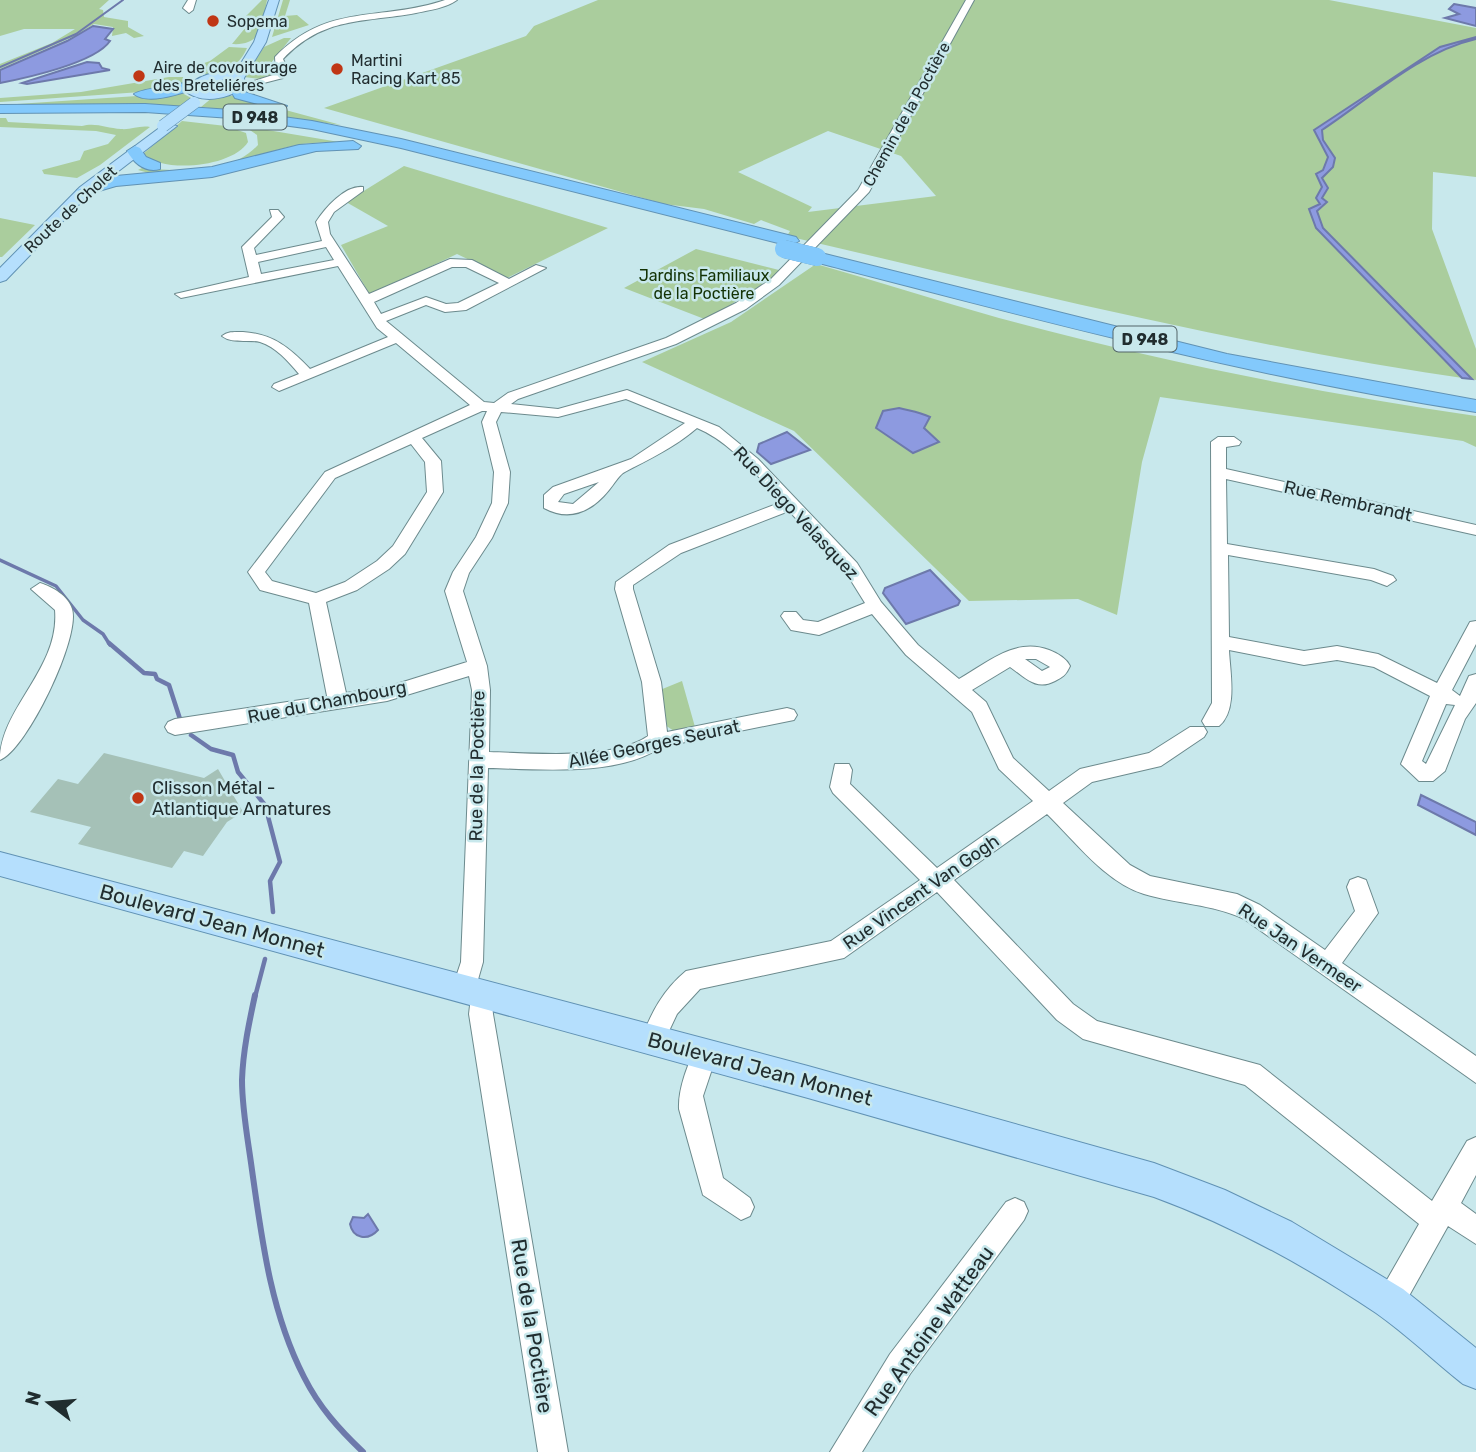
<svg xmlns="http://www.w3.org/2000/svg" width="1476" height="1452" viewBox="0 0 1476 1452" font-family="Rubik,sans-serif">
  <rect width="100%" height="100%" fill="#c8e8ec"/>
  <path fill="#aacd9d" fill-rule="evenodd" d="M0,0H109L99,9L103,10L104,17L128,21V27L144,36L134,38L126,33L112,36L113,27L94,24L75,36L0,69V64L52,43L75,29H24L0,36Z
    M262,0H267C262,24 263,46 232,44L246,27V16Z
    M283,0H290L285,16L297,15L309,25L272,37Z
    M598,0H1329L1476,28V177L1433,172L1432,229L1476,349V380C1243,347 1015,289 787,236L790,231L761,220L754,224L704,209L664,204L324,108L526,36L534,26ZM828,131L901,156L936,196L808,212L812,207L738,172Z
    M284,38H291L271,63L277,67L268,70L277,73L260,79L244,77L264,47Z
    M229,47L247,48C238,70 215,79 192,72L194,70L190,68L210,61Z
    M169,77H183L189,82L169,90L0,102V98L81,92Z
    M182,93L193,99L182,106L17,104Z
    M222,95L234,96L341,125L201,107L213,97Z
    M0,118H6L8,122L82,126C95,122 107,128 121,129C131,130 140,125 150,127L100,165L77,178L44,174L42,170L80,160L84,151L108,144L116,135L96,131L0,127Z
    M182,121L226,126L246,133L248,142C233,167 163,174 143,154Z
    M244,126L345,143C331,143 316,142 302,144C249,154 193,187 138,170L142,168C179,171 230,176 258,145L257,135Z
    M404,166L608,228L507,278L457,254L370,295L341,245L388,226L346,202Z
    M0,218L35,225L2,257H0Z
    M696,249L783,271L707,320L624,288Z
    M816,264C877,281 938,301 999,318C1155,360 1316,393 1476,416V447L1463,441L1160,397L1142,462L1117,615L1078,599L969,601L794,431L642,362L731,322Z
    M682,681L695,727L674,731L665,725L660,690Z"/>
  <path fill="#8d9ae0" stroke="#6d79ab" stroke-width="2" d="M1454,4L1476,8V26L1445,18L1459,14L1449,9Z
    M93,26L113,29L105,39L110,41C95,63 26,78 0,83V70L67,41Z
    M1476,37V39C1419,52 1369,99 1322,130L1323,140L1335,158L1333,167L1322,178L1328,188L1322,198L1327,202L1317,211L1323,228L1472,379L1462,378L1316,228L1309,209L1320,204L1316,198L1322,187L1316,174L1323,170L1328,157L1314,130L1440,47Z
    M87,62L99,63L102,68L110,70L27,84L22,83Z
    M899,408C910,411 919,412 930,417L924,428L939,442L913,453L876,428L883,411Z
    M787,432L810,450L771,464L757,452L759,444Z
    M930,570L960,601L958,605L906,624L883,593L885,588Z
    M1421,795L1476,822V835L1418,805Z
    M368,1214L378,1230C368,1241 353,1239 350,1224L353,1217L364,1218Z"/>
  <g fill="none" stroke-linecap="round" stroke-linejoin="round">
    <path stroke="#6d79ab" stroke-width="2" d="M0,67L76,34L123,0"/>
    <path stroke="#6d79ab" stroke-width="3.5" d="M0,560L56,586L83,620L103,634L110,645"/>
    <path stroke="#6d79ab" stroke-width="4.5" d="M109,643L144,673L155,674L157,679L169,685L180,719
      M191,735L211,749L233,755L238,772L265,805L280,862L270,881L273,912
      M255,997L265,959"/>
    <path stroke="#6d79ab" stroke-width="6" d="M255,995C249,1023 243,1051 242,1080C242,1110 248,1140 252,1170C262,1241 271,1313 304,1377C319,1407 339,1429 363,1452"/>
  </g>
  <path fill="#a5c1b7" d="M104,753L204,778L218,769L243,812L227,822L203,856L184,851L172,868L78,844L91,827L30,812L58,779L78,784Z"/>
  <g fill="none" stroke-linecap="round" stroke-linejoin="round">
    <g stroke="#6c8a8d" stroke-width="2">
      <path id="minor" d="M188,0H196L193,10L189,13L183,8Z
        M445,0H457C446,8 430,10 416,13C363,23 324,16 283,59L287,68L283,78L256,85L251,82L276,74L275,57C328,2 380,22 445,0Z
        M966,0H974L869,192L779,285L746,309L676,344L518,399L511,404L558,409L627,390L719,427L758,459L857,563L881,602L918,645L959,679C987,663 1015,637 1049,650C1057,653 1066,658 1070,666C1066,675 1063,677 1055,681C1036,691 1026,678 1010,667L972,690L986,702L1013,758L1049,791L1080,769L1149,753L1190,727H1204L1207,732L1204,737L1161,766L1092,782L1063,803L1130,865L1150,876L1237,894L1260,905L1325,950L1355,911L1347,887L1350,880L1358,877L1366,880L1378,913L1342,963L1476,1056V1083L1244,919C1212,904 1177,904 1144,894C1105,882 1075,841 1047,814L954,880L1073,1004L1097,1021L1260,1065L1432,1201L1467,1141L1476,1137V1175L1461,1203L1476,1214V1244L1448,1226L1400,1312L1390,1316L1380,1312L1376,1302L1380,1292L1419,1224L1245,1085L1083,1039L1057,1020L937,892L844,958L700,989L677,1014L661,1048L653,1052L645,1048L641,1040C651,1013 663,990 686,971L831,941L920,880L833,793L830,787L835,764H849L852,770L850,784L937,868L1033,801L999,769L972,712L906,655L872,614L819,635L791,630L781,616L784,612H796L803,620L818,622L865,603L845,571L789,511L681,553L633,585V589L661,682L667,732L787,708L794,710L797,715L794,720L661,747C619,777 538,769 488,768L483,962L475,990L485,984L493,987L497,995L492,1005L493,1014L568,1452H538L469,1014L471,997L464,1000L456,997L452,989L461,962L472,690L469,676L387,701L175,735L168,732L165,727L168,722L175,719L327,696L309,603L260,590L248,572L325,472L470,405L396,343L279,391L272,387L274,384L299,374C288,361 276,347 260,342C248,339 232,344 222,336C228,331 235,332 243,332C273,334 290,348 310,369L388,337L377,328L338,266L181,298L175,294L249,277L242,247L272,217L270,210H278L284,217L254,248L256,255L322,241L316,222C325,208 345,185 363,187V191L334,212L328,222L330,234L369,294L450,259L472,260L509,279L536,265L546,268L466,310L445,312L426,305L386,321L484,402L494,403L508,393L666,338L736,303L771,279L858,190ZM326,247L334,260L261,274L258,262ZM452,267H466L499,283L458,303L446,304L426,297L381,314L374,302ZM626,399L685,423L631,459L553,487L544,495V508C570,522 592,511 609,490C614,484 618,477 623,473C649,459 674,448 697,428C731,442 757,476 782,502L669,545L616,582L615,589L642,682L648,736C611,761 533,753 489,752L490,690L487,666L463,591L469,573L492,538L508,503L510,472L496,422L501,412L558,417ZM482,411H487L482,422L494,472L492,503L476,537L453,572L445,591L467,662L387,687L346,693L326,602L357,590L389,569L405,554L443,492L441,461L422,438ZM411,444L425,462L427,492L393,546L377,561L345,582L316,593L272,581L265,572L335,478ZM599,482L573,504L558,502L564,494ZM1025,659H1036L1050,667L1042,671Z
        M1218,437H1234L1241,442L1239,445L1226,447V469L1476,525V535L1226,479L1227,544L1374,569L1393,576L1396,580L1387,586L1371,580L1228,555L1229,637L1304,651L1337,646L1378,654L1437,683L1470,622L1476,621V644L1452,690L1460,696L1469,676L1476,674V703L1465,719L1445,771L1433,781H1419L1401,764L1430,696L1374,667L1337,660L1304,665L1229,650C1230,673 1238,710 1219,726H1205L1202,721L1212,703L1211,442ZM1446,704L1455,705L1426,764L1422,761Z
        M40,583C53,587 68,596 72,609C81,637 26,751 0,760C0,708 60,669 55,610L31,589Z
        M705,1042L714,1046L717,1054L703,1096L723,1178L750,1198L754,1207L750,1216L741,1220L703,1195L679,1109C678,1088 688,1065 696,1046Z
        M1015,1198L1024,1202L1028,1211L1024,1220L910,1374L862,1452H830L890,1354L1006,1202Z"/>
    </g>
    <g stroke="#6192b4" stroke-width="2">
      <path id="major" d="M269,0H279L266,42L244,78L245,87C228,99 201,105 184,90C196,76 216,69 235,73L254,42ZM227,79L234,83L216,91L198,89L204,83Z
        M166,123L177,126L90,193L6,280L0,282V268L80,187Z
        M0,852L808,1066L1154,1163L1225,1190L1292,1222L1403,1289L1476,1348V1389L1463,1384C1434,1361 1406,1334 1376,1313C1306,1266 1233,1226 1154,1197L808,1098L0,876Z"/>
    </g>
    <g stroke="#6192b4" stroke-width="2">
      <path id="highway" d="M190,82L197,86L195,89C179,94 148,105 134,94C140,89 178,85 190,82Z
        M236,84L245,92L287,106L280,110L235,98L229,88Z
        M145,104L231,110L312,121L401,139L796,237L799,241L790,246L401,148L312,129L231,118L145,112L0,113V105Z
        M353,141L361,146L358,149L316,151L212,177L116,186L85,195L77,190L116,176L212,167L299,145Z
        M135,146L140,148L146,157L160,163V169C145,173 134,163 127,151Z
        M817,252L1227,354L1476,400V412C1251,377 1031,318 811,261L808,257L811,253Z"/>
    </g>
    <use href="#minor" fill="#fff" fill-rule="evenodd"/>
    <use href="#major" fill="#b5dffd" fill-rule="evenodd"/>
    <use href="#highway" fill="#83c9fc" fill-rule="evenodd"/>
    <g stroke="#6192b4" stroke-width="13" stroke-linecap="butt">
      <path id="major-bridge" d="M163,126L194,103"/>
    </g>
    <g stroke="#6192b4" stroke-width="18" stroke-linecap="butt">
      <path id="highway-bridge" d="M784,249L817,257"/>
    </g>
    <use href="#major-bridge" stroke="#b5dffd" stroke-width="12"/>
    <use href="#highway-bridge" stroke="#83c9fc" stroke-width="18"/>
  </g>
  <g fill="#c03615" stroke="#c8e8ec" stroke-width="2.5">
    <circle cx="213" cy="21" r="7"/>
    <circle cx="337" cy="69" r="7"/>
    <circle cx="139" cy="76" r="7"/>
    <circle cx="138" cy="798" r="7"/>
  </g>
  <g text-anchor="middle" stroke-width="5" stroke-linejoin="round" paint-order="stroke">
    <g font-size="16" fill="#212d2f" stroke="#c8e8ec" text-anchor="start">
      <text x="227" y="27">Sopema</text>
      <text x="351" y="66">Martini<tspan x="351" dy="18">Racing Kart 85</tspan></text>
      <text x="153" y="73">Aire de covoiturage<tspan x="153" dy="18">des Breteliéres</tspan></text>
    </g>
    <g font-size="16" fill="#212d2f" stroke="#c8e8ec">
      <text transform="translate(906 114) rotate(-61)" y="6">Chemin de la Poctière</text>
      <text transform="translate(70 209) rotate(-43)" y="6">Route de Cholet</text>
    </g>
    <g fill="#c8e8ec" stroke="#536568" stroke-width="2">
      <rect x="223.5" y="104.5" width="63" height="25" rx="5"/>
      <rect x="1113.5" y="326.5" width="63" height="25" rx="5"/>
    </g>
    <g font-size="16" font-weight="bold" fill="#212d2f">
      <text x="255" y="123">D 948</text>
      <text x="1145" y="345">D 948</text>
    </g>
    <g font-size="16" fill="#133204" stroke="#c8e8ec">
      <text x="704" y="281">Jardins Familiaux<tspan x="704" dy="18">de la Poctière</tspan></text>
    </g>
    <g font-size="18" fill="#212d2f" stroke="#c8e8ec">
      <text transform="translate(1348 501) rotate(13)" y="6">Rue Rembrandt</text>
      <text transform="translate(796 513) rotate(47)" y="6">Rue Diego Velasquez</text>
      <text transform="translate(327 702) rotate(-11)" y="6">Rue du Chambourg</text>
      <text transform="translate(654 744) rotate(-12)" y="6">Allée Georges Seurat</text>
      <text transform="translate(477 766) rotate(-89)" y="6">Rue de la Poctière</text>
      <text transform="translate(921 892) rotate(-35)" y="6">Rue Vincent Van Gogh</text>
      <text transform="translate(1300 948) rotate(34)" y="6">Rue Jan Vermeer</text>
    </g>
    <g font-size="18" fill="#212d2f" stroke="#c8e8ec" text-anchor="start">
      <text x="152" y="794">Clisson Métal -<tspan x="152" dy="21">Atlantique Armatures</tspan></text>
    </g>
    <g font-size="21" fill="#212d2f" stroke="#c8e8ec">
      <text transform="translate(212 921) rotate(15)" y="7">Boulevard Jean Monnet</text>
      <text transform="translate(760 1069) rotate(15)" y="7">Boulevard Jean Monnet</text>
      <text transform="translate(532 1326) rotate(81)" y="7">Rue de la Poctière</text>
      <text transform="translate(929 1331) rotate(-54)" y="7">Rue Antoine Watteau</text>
    </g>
  </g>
  <g transform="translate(49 1403) rotate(286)" stroke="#c8e8ec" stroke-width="5" paint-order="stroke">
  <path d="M0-5L12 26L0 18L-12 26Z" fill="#212d2f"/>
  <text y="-10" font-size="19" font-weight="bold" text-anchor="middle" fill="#212d2f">N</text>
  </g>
</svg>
